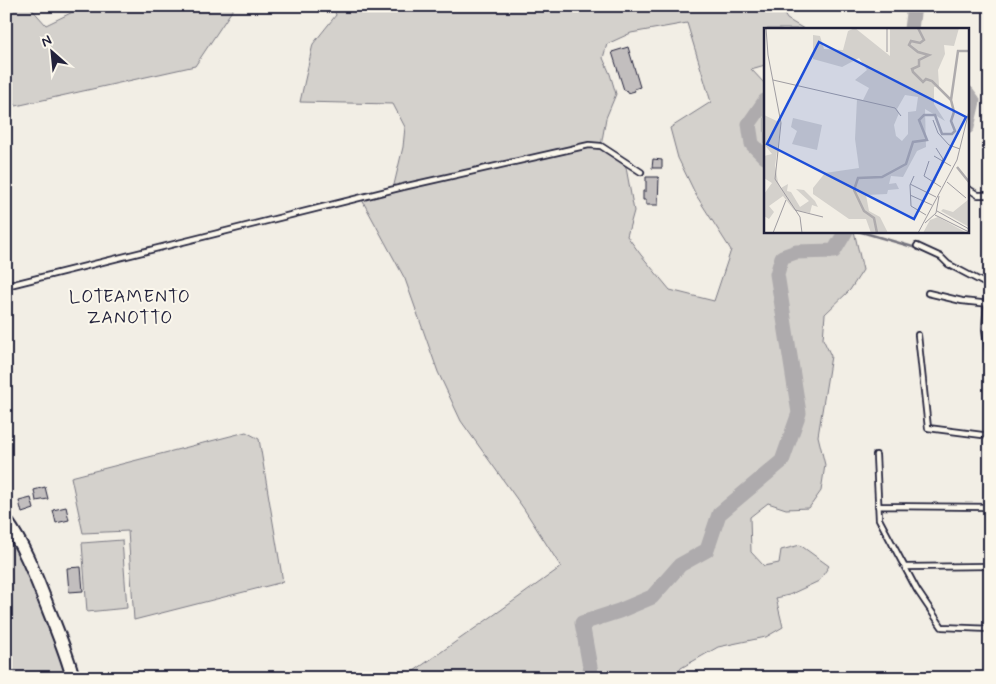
<svg xmlns="http://www.w3.org/2000/svg" width="996" height="684" viewBox="0 0 996 684" font-family="Mynerve,sans-serif">
  <rect width="100%" height="100%" fill="#f2eee5"/>
  <filter id="ink" filterUnits="userSpaceOnUse"><feTurbulence type="fractalNoise" baseFrequency=".02" numOctaves="2"/><feDisplacementMap in="SourceGraphic" scale="10" xChannelSelector="R" yChannelSelector="G"/><feConvolveMatrix kernelMatrix="1 2 1 2 8 2 1 2 1" color-interpolation-filters="sRGB"/></filter>
  <g filter="url(#ink)">
    <path fill="#d4d1cc" stroke="#7b7a84" fill-rule="evenodd" d="M6,6H29L46,25L85,6H235L195,66L16,106L6,86Z
      M333,6H779L787,19L804,29H765V65L751,69L765,84V231H854L863,270L850,290L825,314L823,339L831,356L818,436L825,465L821,491L809,508L786,509L768,503L750,517L751,552L764,566L779,563L781,550L800,545L829,566L819,581L789,595L776,598L783,627L766,637L718,647L681,668L675,678H404L501,610L561,567L524,509L461,421L438,372L405,279L361,198L393,189L403,147L405,127L393,104L300,102L313,44L336,15ZM687,23L711,102L670,128L678,158L696,195L731,250L714,301L670,290L641,255L627,236L634,211L625,162L601,146L606,118L616,94L610,74L603,58L607,44L631,33Z
      M246,432L259,439L283,582L134,620L128,531L83,533L71,477Z
      M17,535L73,678H6V536Z
      M122,540L127,608L87,612L82,543Z"/>
    <g fill="none" stroke-linecap="round" stroke-linejoin="round">
      <path stroke="#76747f" stroke-width="2.5" d="M858,231L913,247L928,253"/>
      <path stroke="#aeabad" stroke-width="15" d="M911,29L914,6
        M967,93L973,101L967,127
        M765,101L749,124L752,144L765,157
        M592,678L582,623L619,611L652,597L680,565L707,550L719,514L782,461L799,413L777,274L782,257L796,252L834,251L846,231"/>
    </g>
    <path fill="#c2bebe" stroke="#22223b" d="M628,47L640,87L634,89L635,91L628,93L626,90H624L612,52Z
      M653,159L662,160V168H652Z
      M646,177H659L658,205H646V200H643V191H646Z
      M45,487L48,499L36,501L34,490Z
      M31,498L34,509L22,513L19,501Z
      M66,507L69,520L56,523L53,510Z
      M81,567L83,591L69,592L67,568Z"/>
    <g fill="none" stroke-linecap="round" stroke-linejoin="round">
      <g stroke="#22223b" stroke-width="8">
        <path id="lane" d="M967,188L978,195H990
          M917,246L941,257L948,264L988,285L985,329L990,366
          M6,286L403,187L589,145L601,146L641,172
          M928,293L962,301L990,304
          M918,335L928,428L990,436
          M876,455L879,519L917,590L942,627L990,629
          M878,506L990,507
          M906,567L990,566"/>
      </g>
      <g stroke="#22223b" stroke-width="16">
        <path id="secondary" d="M6,521C25,547 36,578 48,608C57,631 67,654 73,678"/>
      </g>
      <use href="#lane" stroke="#fbf7ec" stroke-width="4.5"/>
      <use href="#secondary" stroke="#fbf7ec" stroke-width="12"/>
    </g>
  </g>
  <g text-anchor="middle" stroke-width="4" stroke-linejoin="round" paint-order="stroke">
    <g font-size="18" letter-spacing="1" fill="#22223b" stroke="#fbf7ec">
      <text x="130" y="302">LOTEAMENTO<tspan x="130" dy="21">ZANOTTO</tspan></text>
    </g>
  </g>
  <g transform="translate(764 28)">
    <rect width="205" height="205" fill="#f2eee5"/>
    <path d="M91,0L126,28V0H195L190,18L180,17L181,26L174,42L175,58L170,59V76L181,93L161,81L162,119L153,123L139,149L127,148L125,156L132,155L135,161L124,162L123,166L102,167L105,183L116,189L124,205H107L102,191H85L49,166V160L61,145L95,140L91,111L93,71L99,72L105,60L91,52L103,42L95,30L78,39L49,31V7L56,8L60,21L79,22L84,3ZM141,67L154,69L152,83L144,84V106L138,113L132,108L130,97L135,85L133,81ZM0,87L17,95L11,138L14,154L17,160L24,156L23,163L27,164L36,179L45,173L32,161L40,162L51,173L54,179L48,177L46,185L30,182L19,168L5,178L10,184L5,191L0,188V166L8,155L0,150V128L8,126L0,116ZM29,90L58,97L53,122L28,116L33,103L27,99ZM205,171V199L177,183L179,181L189,184ZM174,189L203,205H159L166,192Z" fill="#d4d1cc" fill-rule="evenodd"/>
    <path fill="none" stroke="#aeabad" stroke-width="2.5" d="M187,72L194,23H205M193,139L205,154M113,205L110,190L100,183L90,162L94,150L118,149L142,136L149,114L163,112L155,92L160,87H171L178,106H188L191,103L187,93L190,84L187,72L168,53L162,51L159,54L149,44L148,41L155,38V32L165,27L154,24L145,17L147,13L156,15L160,12L154,0"/>
    <path fill="none" stroke="#9f9ca1" stroke-width="1" d="M2,0L4,27L17,95L11,151L36,189L38,205M123,0V24M9,52L131,80L137,88M169,92L174,105L185,117L196,121M170,128L187,138M165,133L160,148L177,159M150,148L146,157L147,178L162,187M183,154L202,170M170,155L179,131L172,120M146,156L172,169M146,167L168,177M31,182L59,189M173,183L205,201M171,187L205,204M161,195L172,185L175,168M9,205L22,172M154,205L193,132L205,83"/>
    <path fill="#1d4ed8" fill-opacity="0.15" stroke="#1d4ed8" stroke-width="2.5" d="M55,14L202,89L150,191L3,116Z"/>
    <rect width="205" height="205" fill="none" stroke="#22223b" stroke-width="2.5"/>
  </g>
  <rect width="996" height="684" fill="none" stroke="#fbf7ec" stroke-width="25"/>
  <rect x="12" y="12" width="971" height="659" fill="none" stroke="#22223b" stroke-width="2" filter="url(#ink)"/>
  <g transform="translate(52 52) rotate(333)" stroke="#fbf7ec" stroke-width="4" paint-order="stroke">
  <path d="M0-4L9 19L0 12L-9 19Z" fill="#22223b"/>
  <text y="-8" font-size="14" font-weight="bold" text-anchor="middle" fill="#22223b">N</text>
  </g>
</svg>
